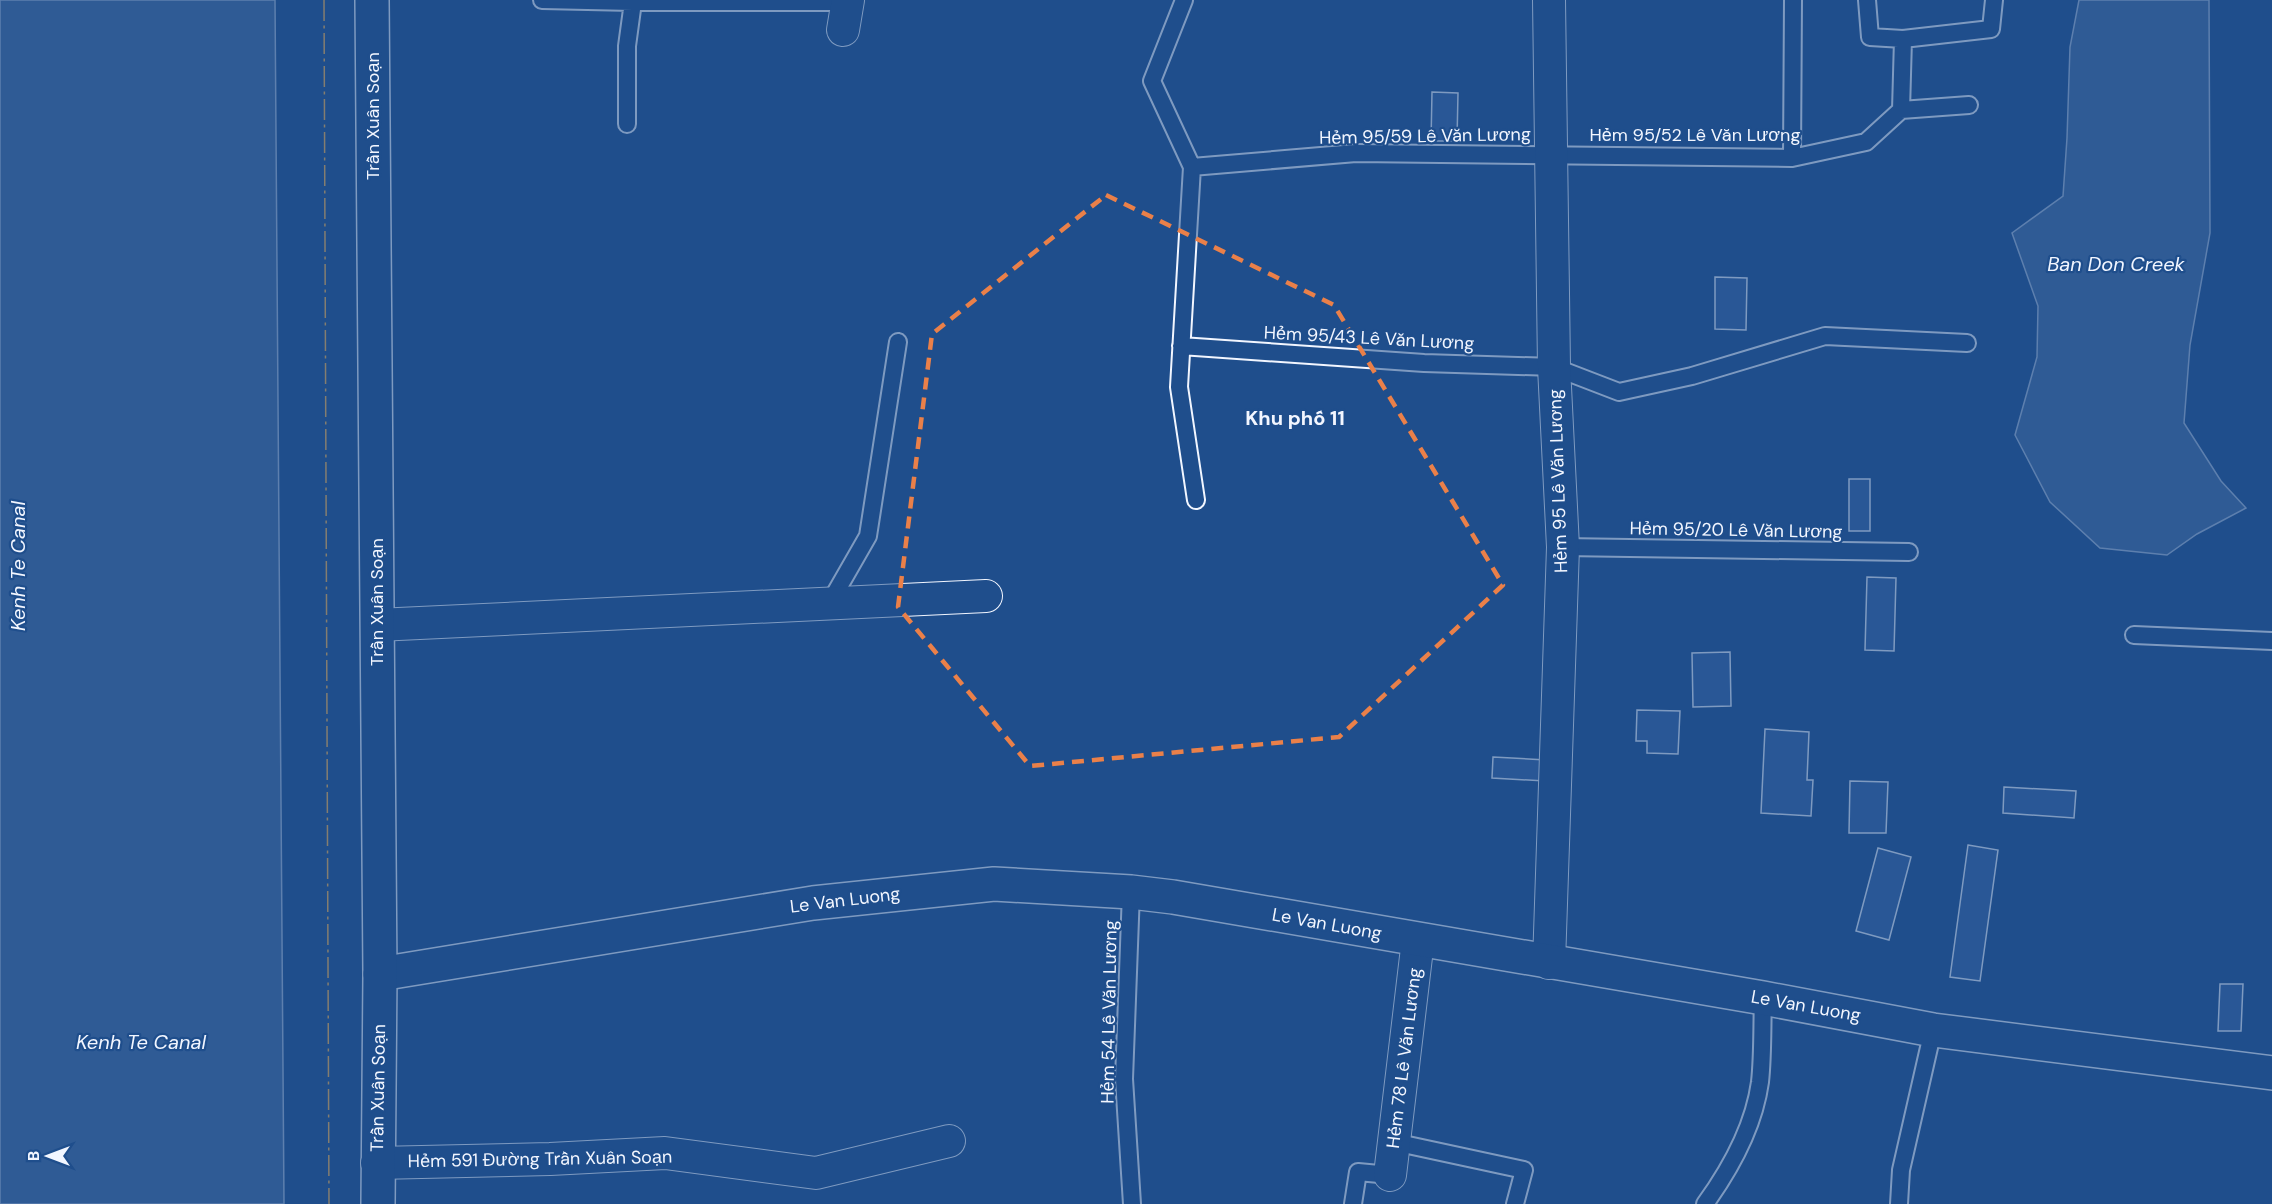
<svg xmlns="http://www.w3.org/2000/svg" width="2272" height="1204" viewBox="0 0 2272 1204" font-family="'DM Sans',sans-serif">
  <rect width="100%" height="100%" fill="#1f4e8c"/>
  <path fill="#446ba0" stroke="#a8bbd7" stroke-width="1.5" d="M0,0H275L284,1204H0Z
    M2079,0H2209L2210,233L2190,345L2184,423L2221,481L2246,508L2197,534L2167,555L2100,548L2050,502L2015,435L2037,357L2038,306L2012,233L2063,196L2067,138L2070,47Z"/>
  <path fill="#3563a3" stroke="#f2f6ff" stroke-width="1.5" d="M1432,92L1458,93L1457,141H1431Z
    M1715,277L1747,278L1746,330L1715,329Z
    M1849,479H1870V531H1849Z
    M1867,577L1896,578L1894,651L1865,650Z
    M1730,652L1731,706L1693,707L1692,653Z
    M1637,710L1680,711L1678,754L1647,753V741H1636Z
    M1765,729L1809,732L1807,780H1813L1811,816L1761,813Z
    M1493,757L1546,760L1545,781L1492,778Z
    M1850,781L1888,782L1886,833H1849Z
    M2004,787L2076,791L2074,818L2003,813Z
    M1968,845L1998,850L1980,981L1950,977Z
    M1878,848L1911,857L1889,940L1856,931Z
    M2220,984H2243L2241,1031H2218Z"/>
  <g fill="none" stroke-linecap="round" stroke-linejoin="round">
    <g stroke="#f2f6ff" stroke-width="20">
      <path id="service" d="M542,0L633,2H848
        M1184,0L1152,81L1192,167L1179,387L1196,500
        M1867,0L1870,37L1903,39L1991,29L1994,0
        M1901,110L1903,39
        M627,124V46L633,2
        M1792,158L1793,0
        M1192,167L1356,153L1792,158L1866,142L1901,110L1969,105
        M1181,346L1424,363L1554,367L1619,392L1692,376L1825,336L1967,343
        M1563,547L1909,552
        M829,604L868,536L898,342
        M2134,635L2272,641
        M1131,892L1124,1079L1132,1204
        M1394,1142L1524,1170L1515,1204
        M1353,1204L1358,1172L1390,1175
        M1705,1204C1731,1168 1754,1126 1760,1082C1763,1055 1762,1026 1763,998
        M1899,1204L1901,1170L1933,1030"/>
    </g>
    <g stroke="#f2f6ff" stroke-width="34">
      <path id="minor" d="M843,30L848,0
        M377,625L986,596
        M1549,963L1563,547L1554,367L1549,0
        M377,1163L550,1159L665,1153L816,1173L949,1141
        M1390,1175L1418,940"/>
    </g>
    <g stroke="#f2f6ff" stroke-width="36">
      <path id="tertiary" d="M380,974L813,903L994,884L1131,892L1173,897L1763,998L1933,1030L2272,1073"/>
    </g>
    <g stroke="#f2f6ff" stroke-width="36">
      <path id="secondary" d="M372,0L380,974L378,1204"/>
    </g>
    <use href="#service" stroke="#1f4e8c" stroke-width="16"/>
    <use href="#minor" stroke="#1f4e8c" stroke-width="32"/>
    <use href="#tertiary" stroke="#1f4e8c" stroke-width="33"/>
    <use href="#secondary" stroke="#1f4e8c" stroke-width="33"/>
    <path stroke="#ffb74d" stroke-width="1.5" stroke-dasharray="21 4.5 3 4.5" stroke-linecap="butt" d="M324,0L329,1204"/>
  </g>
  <path d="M0 0H2272V1204H0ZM1106,195L1334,305L1503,585L1339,737L1030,766L898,607L932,334Z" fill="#1f4e8c" fill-opacity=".55" fill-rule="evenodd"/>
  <path fill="none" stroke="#ea8049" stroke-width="4.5" stroke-dasharray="12 8" stroke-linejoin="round" d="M1106,195L1334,305L1503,585L1339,737L1030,766L898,607L932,334Z"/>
  <g text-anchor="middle" stroke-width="4.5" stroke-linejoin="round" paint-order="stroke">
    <g font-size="18" fill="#f2f6ff" stroke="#1f4e8c">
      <text transform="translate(373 116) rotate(-90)" y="6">Trần Xuân Soạn</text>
      <text x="1695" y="141">Hẻm 95/52 Lê Văn Lương</text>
      <text transform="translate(1425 136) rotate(-1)" y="6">Hẻm 95/59 Lê Văn Lương</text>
      <text transform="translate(1369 338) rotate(3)" y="6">Hẻm 95/43 Lê Văn Lương</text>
      <text transform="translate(1558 481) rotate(-92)" y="6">Hẻm 95 Lê Văn Lương</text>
      <text transform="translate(1736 530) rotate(1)" y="6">Hẻm 95/20 Lê Văn Lương</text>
      <text transform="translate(377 602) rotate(-90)" y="6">Trần Xuân Soạn</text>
      <text transform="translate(845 900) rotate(-7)" y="6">Le Van Luong</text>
      <text transform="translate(1327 924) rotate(10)" y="6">Le Van Luong</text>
      <text transform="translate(1806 1006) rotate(10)" y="6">Le Van Luong</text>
      <text transform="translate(1109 1012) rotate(-89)" y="6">Hẻm 54 Lê Văn Lương</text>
      <text transform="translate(1404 1058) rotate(-83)" y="6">Hẻm 78 Lê Văn Lương</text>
      <text transform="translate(378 1088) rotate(-89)" y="6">Trần Xuân Soạn</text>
      <text transform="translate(540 1159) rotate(-1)" y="6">Hẻm 591 Đường Trần Xuân Soạn</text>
    </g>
    <g font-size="20" font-style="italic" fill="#f2f6ff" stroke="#1f4e8c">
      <text x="2116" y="271">Ban Don Creek</text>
      <text transform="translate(18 566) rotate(-90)" y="7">Kenh Te Canal</text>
      <text x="141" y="1049">Kenh Te Canal</text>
    </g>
    <g font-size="20" font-weight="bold" fill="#f2f6ff" stroke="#1f4e8c">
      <text x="1295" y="425">Khu phố 11</text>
    </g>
  </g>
  <g transform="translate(48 1156) rotate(270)" stroke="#1f4e8c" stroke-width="4.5" paint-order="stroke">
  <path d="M0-4.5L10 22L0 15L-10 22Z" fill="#f2f6ff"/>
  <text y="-9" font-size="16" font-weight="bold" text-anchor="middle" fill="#f2f6ff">B</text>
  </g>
</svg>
